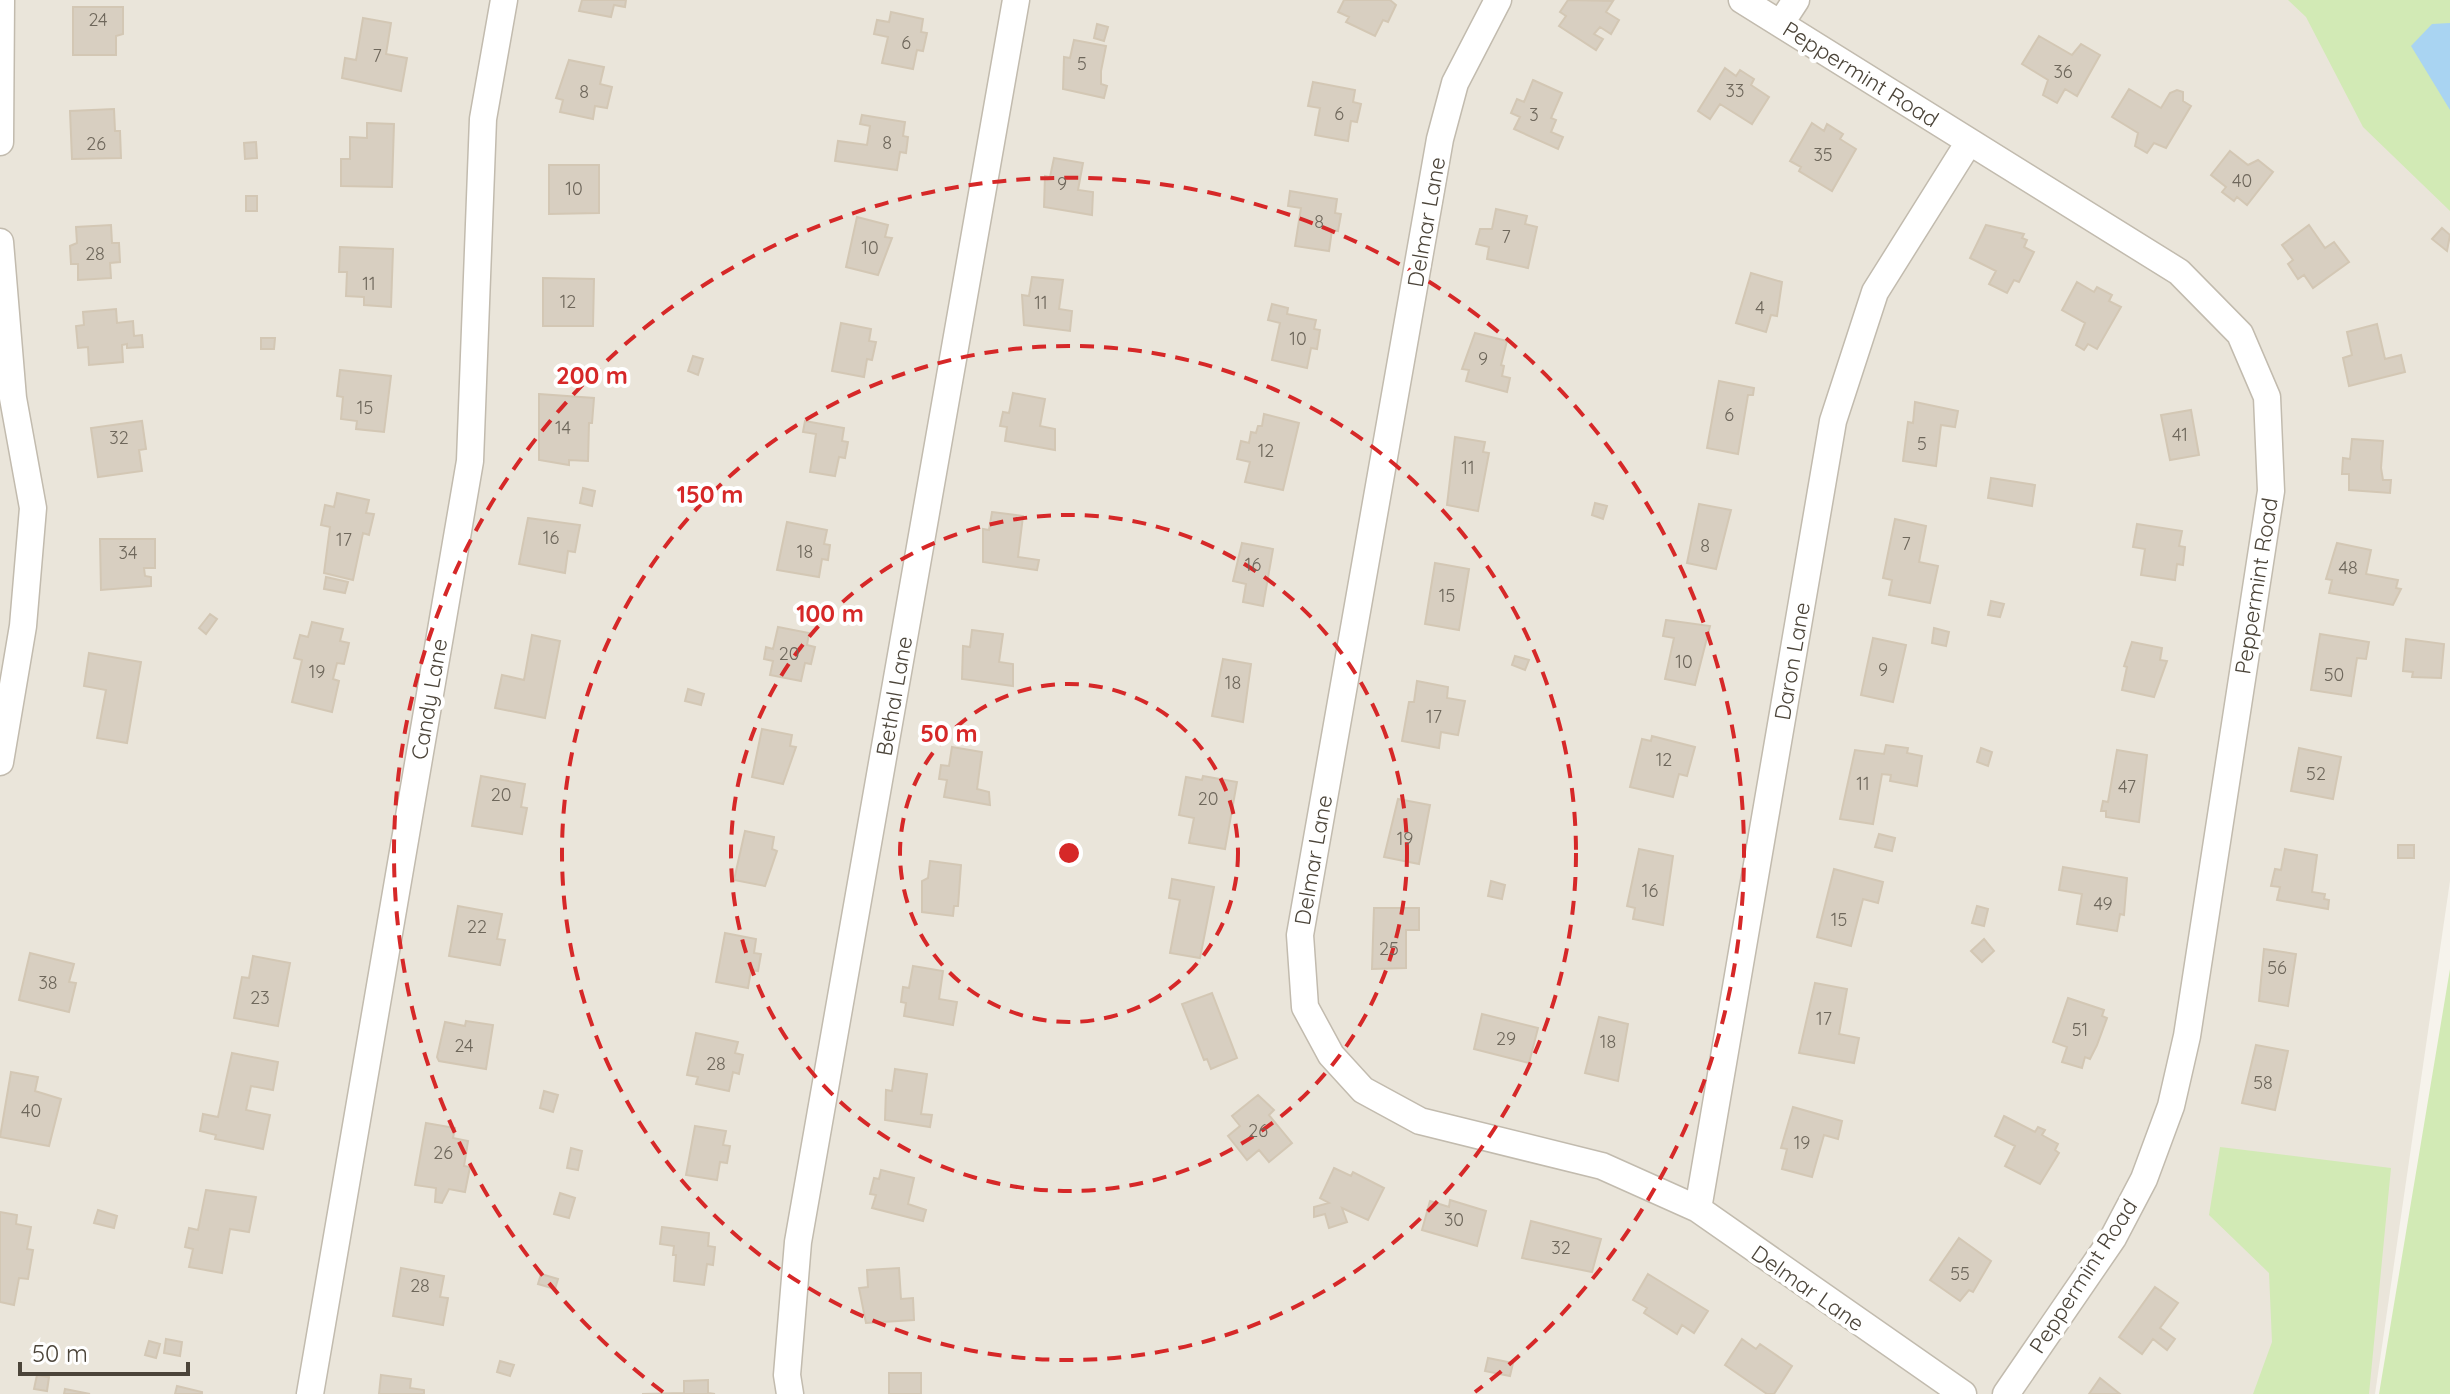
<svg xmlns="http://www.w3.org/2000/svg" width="2450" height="1394" viewBox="0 0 2450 1394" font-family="Quicksand,sans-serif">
  <rect width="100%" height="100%" fill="#f6f3ec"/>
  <path fill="#eae5da" d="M0,0H2450V881L2375,1394H0Z"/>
  <path fill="#d2eab5" d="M2288,0H2450V211L2363,127L2306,17Z
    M2450,969V1394H2379Z
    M2220,1147L2391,1168L2369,1394H2253L2272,1342L2269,1273L2209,1215Z"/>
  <path fill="#a9d4f2" d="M2450,23V110L2411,46L2432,24Z"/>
  <path fill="#d8cfc1" stroke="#d3c7b4" stroke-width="2" d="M582,0H626L625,7L614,5L611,17L579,11Z
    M1344,0H1390L1396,5L1388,22L1383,20L1375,36L1346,22L1349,17L1338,12Z
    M1568,0L1613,1L1606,12L1619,20L1611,34L1600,27L1594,34L1603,39L1596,50L1559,26L1566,16L1560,12Z
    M73,7H123V34L116,36V55H73Z
    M891,12L923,19L921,32L927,33L923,51L917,50L913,69L882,63L888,37L874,34L877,20L889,22Z
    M363,18L391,23L386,54L407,58L401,91L342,78L345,58L356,60Z
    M1097,24L1108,27L1104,41L1094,38Z
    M2039,36L2072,55L2081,44L2100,55L2077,96L2065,89L2057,103L2043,95L2048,80L2022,64Z
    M1074,40L1106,46L1101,71V84L1107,86L1104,98L1063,89L1064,57L1070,58Z
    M569,60L604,67L600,84L612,87L607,108L595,106L593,119L560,112L563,100L556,98Z
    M1725,68L1736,76L1740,70L1754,79L1751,85L1769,97L1752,124L1720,104L1710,119L1698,111Z
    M1533,80L1562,93L1551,118L1556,120L1551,132L1563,137L1558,149L1514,129L1520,117L1511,113L1517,99L1524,102Z
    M1313,82L1355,90L1353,102L1361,104L1357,122L1351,121L1348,141L1315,135L1320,108L1308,106Z
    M2129,89L2161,108L2170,93L2177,90L2183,92V101L2191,106L2166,148L2154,143L2147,153L2135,146L2138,133L2112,117Z
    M114,109L115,131H120L121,158L72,159L70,111Z
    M862,115L905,122L903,136L908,137L906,153L900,152L897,170L835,161L838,141L867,145L870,126L860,124Z
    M367,123L394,124L392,187L341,186V159H350V137L367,138Z
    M1812,123L1824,131L1827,124L1843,134L1840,139L1856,149L1832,191L1799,171L1801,167L1790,161Z
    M256,142L257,158L245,159L244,143Z
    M2230,151L2248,165L2258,160L2273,172L2247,205L2237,197L2234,201L2222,192L2226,187L2211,175Z
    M1054,158L1083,163L1078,190L1093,192L1092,215L1044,207L1045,176L1050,177Z
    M549,165H599V213L549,214Z
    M1290,191L1337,199L1335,213L1341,214L1338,231L1332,230L1329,251L1295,246L1301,208L1288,206Z
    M246,196H257V211H246Z
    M1496,209L1527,216L1525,224L1537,227L1528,268L1487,259L1489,247L1476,244L1480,229H1492Z
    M857,217L888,225L885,237L892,238L878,275L846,267Z
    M111,225L112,243H119L120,262L110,263L111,278L78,280V264H71L70,246L77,243L76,227Z
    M1986,225L2024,234L2022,238L2027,240L2024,247L2034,252L2019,282L2014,280L2007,293L1989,284L1996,271L1970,258Z
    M2309,225L2325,248L2334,242L2349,262L2313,288L2304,275L2298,279L2288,264L2293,260L2282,245Z
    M2442,228L2450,235L2447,251L2432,239Z
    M340,247L393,249L391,307L364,305V297L346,296L347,272H339Z
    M1751,273L1782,282L1777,316L1771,315L1766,332L1736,323Z
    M1032,277L1063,280L1059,309L1072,311L1070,331L1024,325L1022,295L1029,296Z
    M543,278L594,279L593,326H543Z
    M2077,282L2094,292L2097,287L2112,295L2109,301L2121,307L2097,349L2088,344L2084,350L2076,345L2085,323L2062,310Z
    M1272,304L1288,308L1287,314L1316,320L1314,329L1320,330L1317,349L1311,348L1307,368L1272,360L1280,323L1268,320Z
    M116,309L117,323L133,321L134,336L142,335L143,347L127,348V344L122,345L123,362L89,365L88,347L78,348L76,326L84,325L83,312Z
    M841,323L871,329L869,341L876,342L872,360L867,359L864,377L832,371Z
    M2377,324L2385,359L2401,355L2405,372L2349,386L2343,358L2352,355L2347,332Z
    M1475,333L1507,341L1501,365L1504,366L1502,376L1510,378L1507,392L1466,381L1469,370L1462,369Z
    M261,338H275L274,349H261Z
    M693,356L703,359L698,375L688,371Z
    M340,370L391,376L384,432L356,429L357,421L341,419L343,397L337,396Z
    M1719,381L1754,388L1753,395H1748L1738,454L1707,448Z
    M1013,393L1045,399L1040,426L1055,429V450L1005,441L1007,427L1000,426L1003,412L1009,413Z
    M539,394L594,398L592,423H589L588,461L569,460V465L539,460Z
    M1915,402L1958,411L1955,427L1941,425L1936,466L1903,461L1908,422L1913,423Z
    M2191,410L2199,455L2170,460L2161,415Z
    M1264,414L1299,423L1283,490L1245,482L1250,462L1237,459L1241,441L1249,443L1251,432L1256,433L1258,426H1262Z
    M142,421L146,449L139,450L142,471L98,477L91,428Z
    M805,421L844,428L842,441L848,442L845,458L839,457L835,476L810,472L816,434L803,432Z
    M1455,437L1485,442L1483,452L1489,453L1478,511L1447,505Z
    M2352,439L2383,441L2381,468L2383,480H2391L2390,493L2349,490V474H2342L2343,458L2350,459Z
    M1991,478L2035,485L2032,506L1988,498Z
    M583,488L595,491L592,506L580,503Z
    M337,493L369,500L366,513L374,514L369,535L363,533L353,580L324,573L330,527L321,525L325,505L334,507Z
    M1595,503L1607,506L1603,519L1592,515Z
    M1699,504L1731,510L1716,569L1687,563Z
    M992,512L1023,516L1018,557L1039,560L1037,570L983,562V529L989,530Z
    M528,518L580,525L575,552L568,551L565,573L519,564Z
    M1895,519L1926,526L1919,562L1938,566L1930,603L1889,595L1892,580L1883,578Z
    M787,522L827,530L824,544L830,545L828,560L822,559L819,577L777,570Z
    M2137,524L2182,531L2179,546L2185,547L2183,565L2177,564L2175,580L2141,575L2145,549L2133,547Z
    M100,539H155V568H144L145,576L151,577V586L101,590Z
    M1242,543L1273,549L1263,606L1243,602L1246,584L1233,581Z
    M2337,543L2371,550L2366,574L2398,580L2396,588L2401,589L2393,605L2329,593L2332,580L2326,579Z
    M1435,563L1469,569L1459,630L1425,624Z
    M326,577L348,582L345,593L324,589Z
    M1991,601L2004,604L2000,617L1988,615Z
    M210,614L217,619L206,634L199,628Z
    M1666,620L1710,626L1695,685L1665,679L1674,638L1663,636Z
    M312,622L343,629L340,641L349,643L344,664L337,663L333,679L339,681L332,712L292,702L302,660L294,658L300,635L308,637Z
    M778,627L809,633L807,645L815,647L811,664L805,663L801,681L770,675L773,661L764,659L766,647L773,649Z
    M1934,628L1949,632L1946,646L1932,643Z
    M972,630L1003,634L999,662L1013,664V686L962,679L963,646L970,647Z
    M2320,634L2369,642L2366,659L2357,658L2351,696L2311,690Z
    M532,635L560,641L545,718L495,708L502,675L524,680Z
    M1873,638L1906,645L1893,702L1861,695Z
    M2406,639L2444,644L2441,678L2412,677L2413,672L2403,671Z
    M2132,642L2162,648L2160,660L2167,661L2154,697L2122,690L2127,667L2124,666Z
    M89,653L141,662L127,743L97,738L106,690L84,686Z
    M1515,656L1529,660L1525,670L1512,665Z
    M1223,659L1251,664L1243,722L1212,716Z
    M1417,681L1448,687L1447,698L1465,701L1458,735L1441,732L1439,748L1402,741L1409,702H1414Z
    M688,689L704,694L701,705L685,701Z
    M762,729L792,735L790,746L796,747L783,784L752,777Z
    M1652,736L1695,747L1687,776L1679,774L1673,797L1630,787L1642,739L1651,741Z
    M1886,745L1908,748L1907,753L1922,756L1917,786L1890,781L1891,775L1882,774L1873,824L1840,819L1855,750L1884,754Z
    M952,747L982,752L977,789L989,792L990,805L944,797L947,780L939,779L941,765L949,766Z
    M1981,748L1992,752L1988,766L1977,762Z
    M2299,748L2341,757L2333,799L2291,791Z
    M2117,750L2147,755L2139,822L2106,817V811H2101L2103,801L2108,802Z
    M481,776L525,784L521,807L527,808L522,834L472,826Z
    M1203,776L1237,782L1225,849L1189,843L1194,818L1179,815L1186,777L1202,780Z
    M1398,799L1430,805L1419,864L1384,857Z
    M745,831L774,837L772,849L777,851L765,886L734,880Z
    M1879,834L1895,838L1892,851L1875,847Z
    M2398,845H2414V858H2398Z
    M1639,849L1673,856L1663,925L1633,919L1635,908L1627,906Z
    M2285,849L2317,855L2312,892L2325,894L2324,899L2329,900L2328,909L2277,900L2280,887L2271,886L2275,869L2281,870Z
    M930,861L961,865L958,906H954L953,916L922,912V881L928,878Z
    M2063,867L2127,878L2124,915L2120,914L2117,931L2077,924L2082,894L2059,890Z
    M1834,869L1883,882L1878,903L1863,899L1851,946L1817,937Z
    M1172,879L1214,887L1200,958L1170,953L1180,900L1169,898Z
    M1491,881L1505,885L1502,899L1488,896Z
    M458,906L502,914L497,939L505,940L500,965L449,956Z
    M1977,906L1988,909L1984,926L1972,923Z
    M1374,908H1419V930H1406V968L1372,969Z
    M725,933L756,939L754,953L761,954L758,971L751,970L748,988L716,982Z
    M1984,939L1994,951L1982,962L1971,951Z
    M2264,949L2296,954L2288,1006L2259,1001Z
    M30,953L74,964L69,982L76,983L69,1012L19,1000Z
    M253,956L290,963L278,1026L234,1018L242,977L249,978Z
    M913,966L943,971L939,999L957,1002L953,1025L904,1016L906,1003L901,1002L903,987L909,988Z
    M1815,983L1847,989L1839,1034L1859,1038L1854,1063L1799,1053Z
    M1212,993L1237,1058L1211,1069L1207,1059L1204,1060L1182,1004Z
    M2068,998L2104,1010L2102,1016L2107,1018L2097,1045L2090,1059L2085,1057L2082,1068L2062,1062L2067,1047L2053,1042Z
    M1482,1014L1538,1028L1529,1063L1474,1049Z
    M1599,1017L1628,1024L1618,1081L1585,1073Z
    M466,1021L493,1025L486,1069L439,1061L437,1057L445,1022L465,1026Z
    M696,1033L738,1042L735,1053L743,1055L739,1074L733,1072L729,1091L696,1084L698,1077L687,1075Z
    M2256,1045L2288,1051L2275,1110L2242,1103Z
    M232,1053L278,1062L273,1090L251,1086L246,1110L270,1115L263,1149L215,1139L216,1135L200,1131L203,1114L218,1117Z
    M895,1069L927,1074L921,1114L932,1115L930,1127L885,1120L886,1090L892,1091Z
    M11,1072L38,1077L35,1091L61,1099L49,1146L0,1137Z
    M544,1091L558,1095L553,1112L540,1108Z
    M1258,1095L1274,1110L1269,1115L1292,1143L1269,1162L1259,1150L1247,1160L1228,1136L1240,1126L1232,1116Z
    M1793,1107L1842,1121L1838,1139L1824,1135L1812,1177L1782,1169L1787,1149L1781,1148Z
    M2004,1116L2035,1132L2038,1127L2045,1130L2042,1135L2058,1144L2055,1150L2059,1153L2040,1184L2005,1166L2015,1146L1995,1136Z
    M426,1123L455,1128L453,1138L468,1141L464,1166L470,1167L465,1192L449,1189L442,1203L435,1202L436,1188L415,1185Z
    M695,1126L726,1131L723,1145L730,1146L727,1163L720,1162L717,1180L686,1175Z
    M571,1148L582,1151L578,1170L567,1168Z
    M1334,1168L1351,1176L1353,1172L1384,1188L1368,1220L1342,1208L1347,1222L1329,1228L1325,1214L1314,1217V1207L1329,1203L1320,1198Z
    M881,1170L914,1178L908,1204L926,1210L923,1221L872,1208L876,1195L870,1194L874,1178L879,1179Z
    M206,1190L256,1197L249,1232L230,1229L222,1273L189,1267L193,1249L185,1247L189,1228L198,1230Z
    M560,1193L575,1198L569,1218L554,1214Z
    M1450,1200L1486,1211L1477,1246L1422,1230L1430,1201L1449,1207Z
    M98,1210L117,1216L114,1228L94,1223Z
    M0,1212L17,1215L16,1224L31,1227L27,1249L33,1250L28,1279L19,1278L14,1305L0,1302Z
    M1531,1221L1601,1239L1592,1272L1522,1258Z
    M662,1227L709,1233L708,1246L715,1247L713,1265L707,1264L704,1285L674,1281L676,1255H673L674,1246L660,1244Z
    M1959,1238L1991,1261L1973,1292L1969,1290L1960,1301L1930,1280Z
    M401,1268L444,1276L440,1297L448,1298L443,1325L393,1316Z
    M899,1268L901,1299L913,1298L914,1320L866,1323L859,1288L868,1287L867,1270Z
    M541,1274L558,1279L555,1289L538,1284Z
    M1648,1274L1708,1311L1694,1333L1682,1325L1677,1334L1644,1313L1647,1308L1633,1300Z
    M2155,1287L2178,1303L2160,1328L2175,1339L2167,1350L2153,1339L2142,1354L2119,1337Z
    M166,1339L182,1342L180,1356L164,1353Z
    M1742,1339L1756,1349L1760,1344L1792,1366L1774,1394H1767L1725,1365Z
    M149,1341L160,1344L156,1358L145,1355Z
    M1488,1358L1513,1363L1510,1376L1485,1371Z
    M500,1361L514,1365L510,1376L497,1372Z
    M889,1373H921V1394H889Z
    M37,1375L49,1377L47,1391L34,1389Z
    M381,1375L411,1379L410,1388L424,1390V1394H379Z
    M2100,1378L2120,1394H2089Z
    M708,1380V1393L715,1394H642L684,1393V1381Z
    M177,1386L202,1392V1394H175Z
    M65,1389L90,1394H64Z"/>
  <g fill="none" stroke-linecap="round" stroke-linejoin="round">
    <g stroke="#c2bbae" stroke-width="29">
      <path id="minor" d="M1498,0L1455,83L1440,139L1300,935L1305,1007L1331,1055L1363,1090L1420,1121L1602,1166L1698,1209L1963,1394
        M1742,0L2179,272L2240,334L2267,397L2271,491L2187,1036L2171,1106L2144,1179L2113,1238L2006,1394
        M1781,23L1796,0
        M0,142L1,0
        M0,242L13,398L33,508L23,626L0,762
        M1698,1209L1833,421L1875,292L1969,142
        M310,1394L470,461L483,119L504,0
        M790,1394L787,1375L798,1242L1016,0"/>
    </g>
    <use href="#minor" stroke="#fff" stroke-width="26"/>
  </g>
  <g fill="none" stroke="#d62828" stroke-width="4" stroke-dasharray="14 10">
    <circle cx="1069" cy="853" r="169"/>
    <circle cx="1069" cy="853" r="338"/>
    <circle cx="1069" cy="853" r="507"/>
    <path d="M663 1392A675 675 0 1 1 1475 1392"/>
  </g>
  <g text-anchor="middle" stroke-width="8" stroke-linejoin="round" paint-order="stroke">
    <g font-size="18" fill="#6e675b">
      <text x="98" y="26">24</text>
      <text x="906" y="49">6</text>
      <text x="377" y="62">7</text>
      <text x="1082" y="70">5</text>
      <text x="2063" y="78">36</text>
      <text x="1735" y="97">33</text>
      <text x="584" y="98">8</text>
      <text x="1339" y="120">6</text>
      <text x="1534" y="121">3</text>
      <text x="887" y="149">8</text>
      <text x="96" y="150">26</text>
      <text x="1823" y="161">35</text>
      <text x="2242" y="187">40</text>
      <text x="1062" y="190">9</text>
      <text x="574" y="195">10</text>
      <text x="1319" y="228">8</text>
      <text x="1506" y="243">7</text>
      <text x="870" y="254">10</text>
      <text x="95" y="260">28</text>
      <text x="369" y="290">11</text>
      <text x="568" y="308">12</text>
      <text x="1041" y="309">11</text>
      <text x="1760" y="314">4</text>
      <text x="1298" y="345">10</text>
      <text x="1483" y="365">9</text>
      <text x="365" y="414">15</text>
      <text x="1729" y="421">6</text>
      <text x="563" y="434">14</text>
      <text x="2180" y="441">41</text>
      <text x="119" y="444">32</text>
      <text x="1922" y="450">5</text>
      <text x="1266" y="457">12</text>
      <text x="1468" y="474">11</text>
      <text x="551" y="544">16</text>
      <text x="344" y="546">17</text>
      <text x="1906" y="550">7</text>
      <text x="1705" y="552">8</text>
      <text x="805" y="558">18</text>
      <text x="128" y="559">34</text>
      <text x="1253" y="571">16</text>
      <text x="2348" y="574">48</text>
      <text x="1447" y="602">15</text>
      <text x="789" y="660">20</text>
      <text x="1684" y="668">10</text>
      <text x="1883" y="676">9</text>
      <text x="317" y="678">19</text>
      <text x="2334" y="681">50</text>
      <text x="1233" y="689">18</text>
      <text x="1434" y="723">17</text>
      <text x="1664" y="766">12</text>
      <text x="2316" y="780">52</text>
      <text x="1863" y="790">11</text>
      <text x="2127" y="793">47</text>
      <text x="501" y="801">20</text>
      <text x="1208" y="805">20</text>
      <text x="1405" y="845">19</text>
      <text x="1650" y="897">16</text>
      <text x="2103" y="910">49</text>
      <text x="1839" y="926">15</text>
      <text x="477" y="933">22</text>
      <text x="1389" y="955">25</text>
      <text x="2277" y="974">56</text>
      <text x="48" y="989">38</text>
      <text x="260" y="1004">23</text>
      <text x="1824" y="1025">17</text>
      <text x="2080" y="1036">51</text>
      <text x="1506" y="1045">29</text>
      <text x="1608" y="1048">18</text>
      <text x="464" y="1052">24</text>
      <text x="716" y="1070">28</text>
      <text x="2263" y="1089">58</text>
      <text x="31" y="1117">40</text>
      <text x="1258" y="1137">26</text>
      <text x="1802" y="1149">19</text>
      <text x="443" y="1159">26</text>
      <text x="1454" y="1226">30</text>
      <text x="1561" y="1254">32</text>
      <text x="1960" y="1280">55</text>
      <text x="420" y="1292">28</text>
    </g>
    <g font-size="22" fill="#4b4439" stroke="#fff">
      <text transform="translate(1861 74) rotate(32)" y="8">Peppermint Road</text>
      <text transform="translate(1426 222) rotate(-80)" y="8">Delmar Lane</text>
      <text transform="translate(2256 586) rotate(-81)" y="8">Peppermint Road</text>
      <text transform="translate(1792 661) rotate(-80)" y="8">Daron Lane</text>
      <text transform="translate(894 696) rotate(-80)" y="8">Bethal Lane</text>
      <text transform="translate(429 699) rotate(-80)" y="8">Candy Lane</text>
      <text transform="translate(1313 860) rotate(-80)" y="8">Delmar Lane</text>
      <text transform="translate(2083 1276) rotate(-57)" y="8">Peppermint Road</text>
      <text transform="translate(1808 1288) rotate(35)" y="8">Delmar Lane</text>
    </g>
  </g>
  <circle cx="1069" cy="853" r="12" fill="#d62828" stroke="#fff" stroke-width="4"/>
  <g font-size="24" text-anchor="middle" font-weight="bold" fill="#d62828" stroke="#fff" stroke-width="8" stroke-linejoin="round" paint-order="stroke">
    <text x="592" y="384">200 m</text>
    <text x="710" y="503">150 m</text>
    <text x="830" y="622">100 m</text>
    <text x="949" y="742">50 m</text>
  </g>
  <path d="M20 1362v12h168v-12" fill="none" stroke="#4b4439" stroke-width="4"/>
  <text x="32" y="1362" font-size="24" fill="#4b4439" stroke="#ffffff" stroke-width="6" paint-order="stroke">50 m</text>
</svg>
